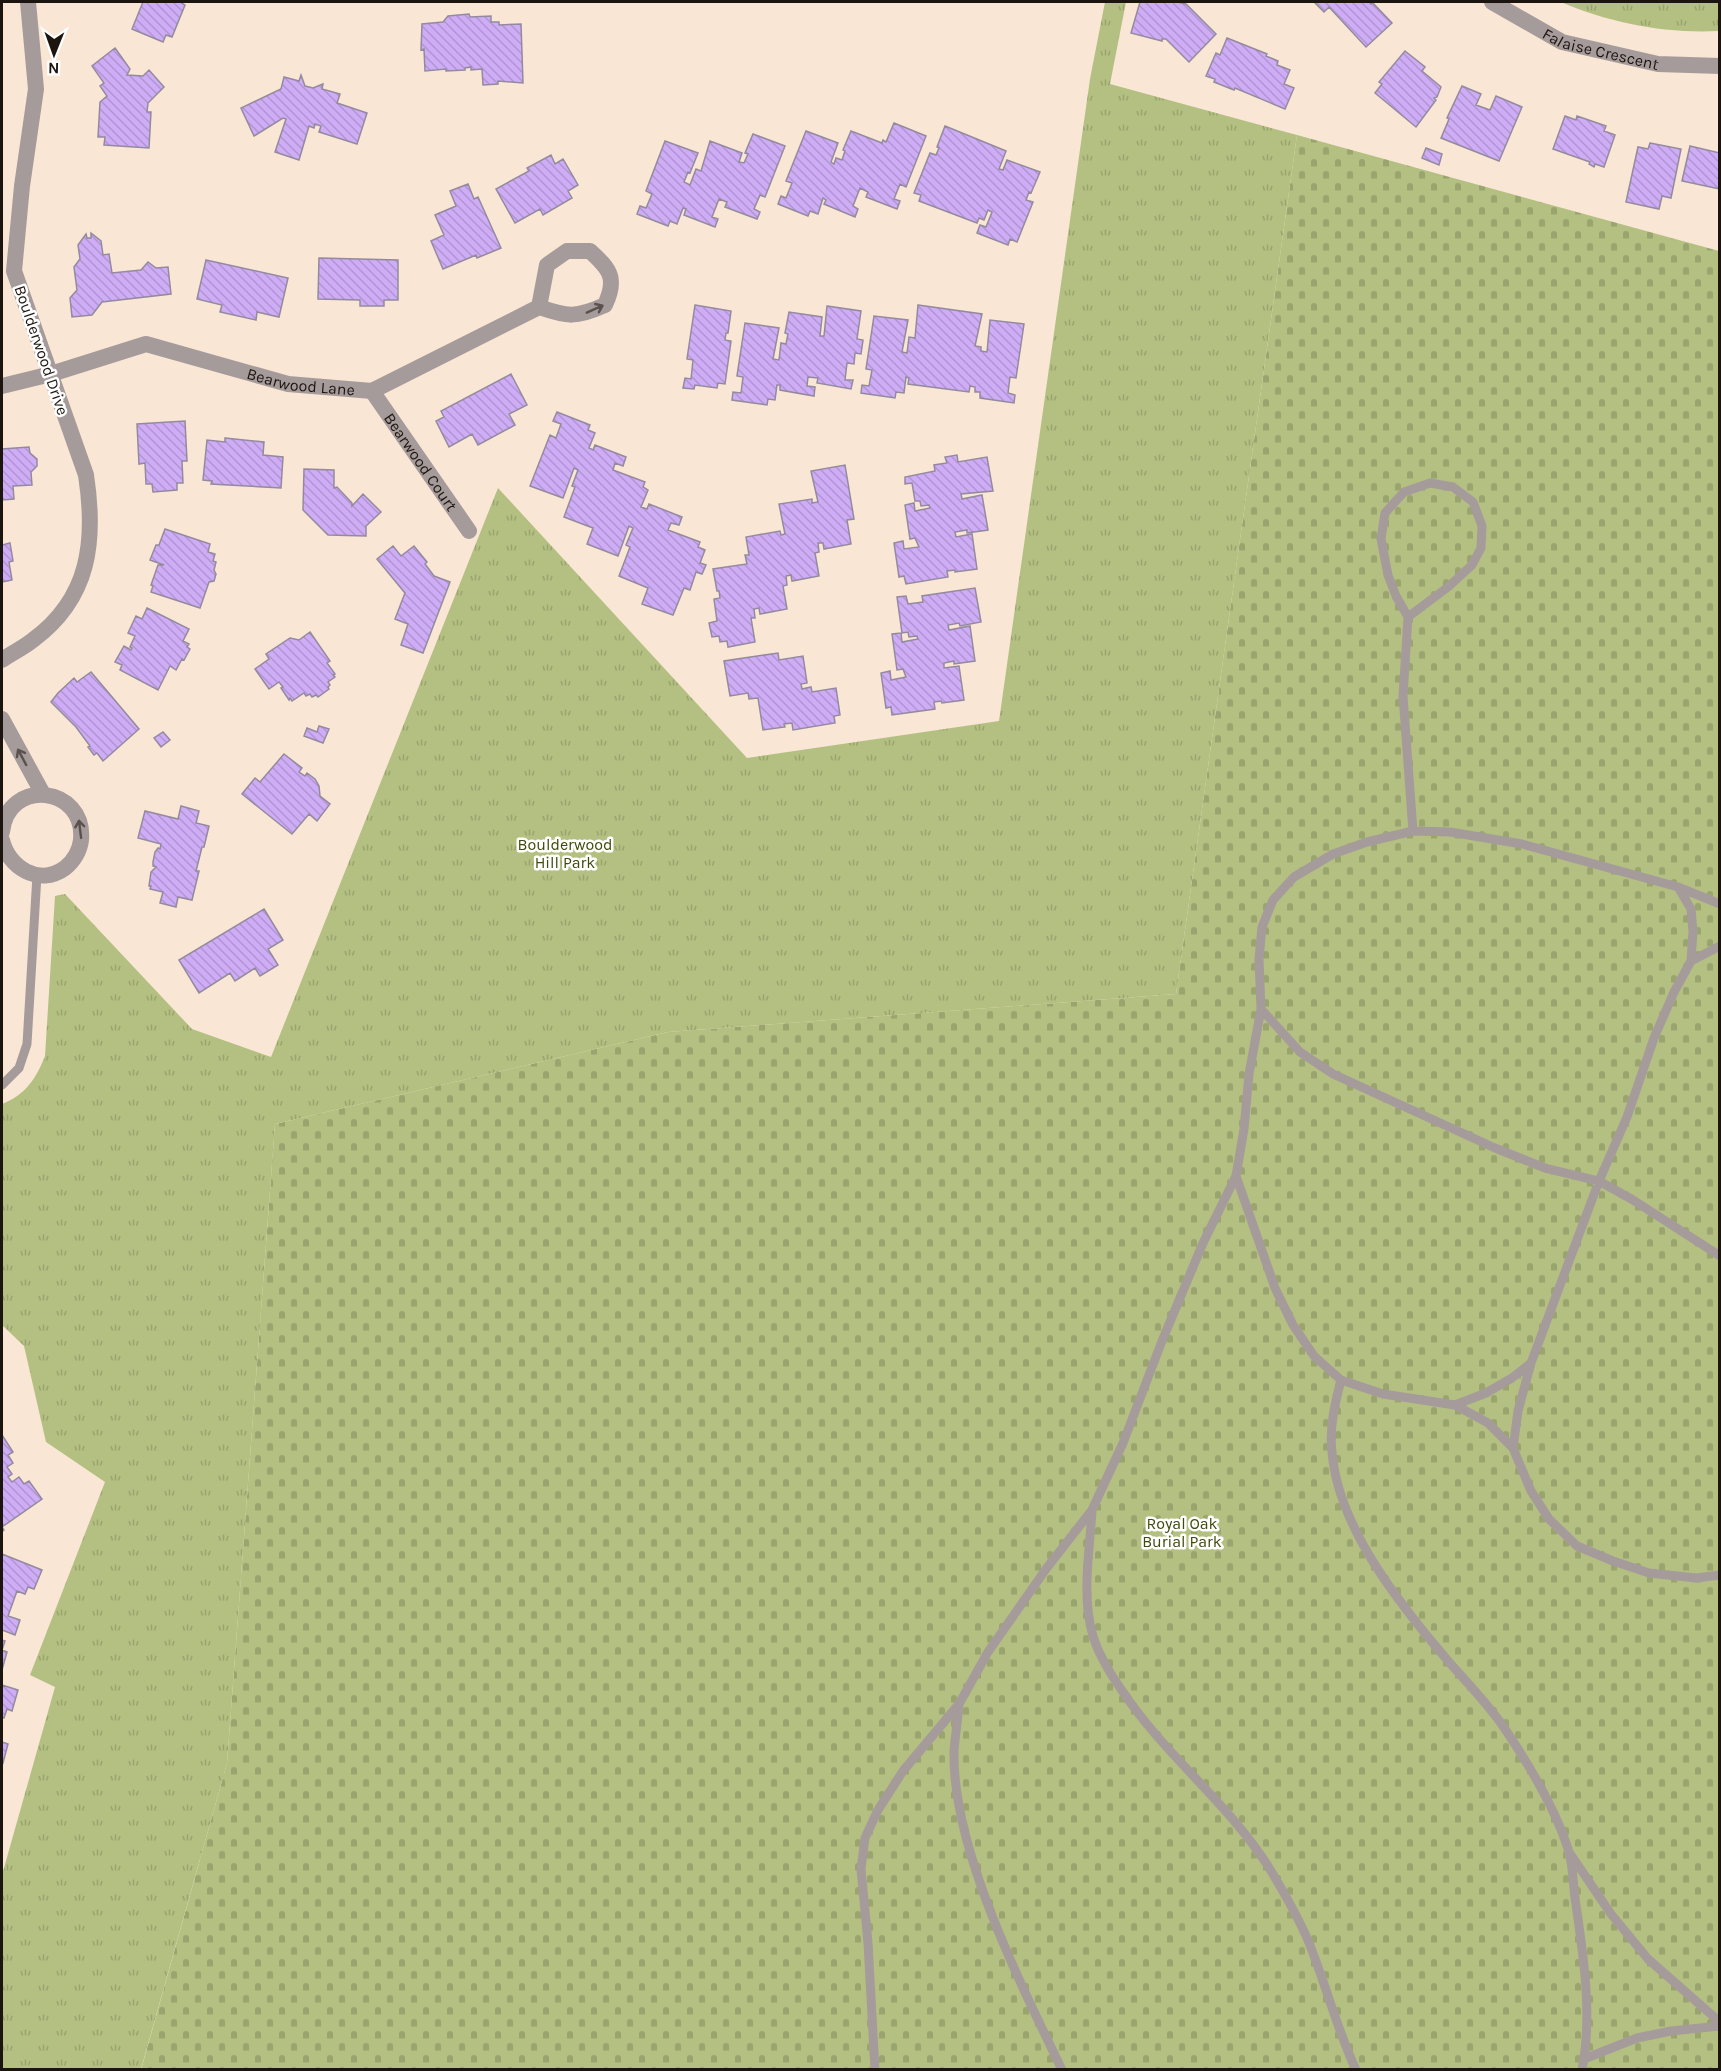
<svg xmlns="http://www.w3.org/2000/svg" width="1721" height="2071" viewBox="0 0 1721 2071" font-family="Karla,sans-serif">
  <defs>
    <pattern id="cemetery-stones" width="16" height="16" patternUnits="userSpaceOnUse" patternTransform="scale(1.5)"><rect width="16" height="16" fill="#b4c081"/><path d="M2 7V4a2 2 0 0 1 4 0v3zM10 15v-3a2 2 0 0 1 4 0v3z" fill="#9aa46e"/></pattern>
    <pattern id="park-tufts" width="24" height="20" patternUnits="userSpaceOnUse" patternTransform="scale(1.5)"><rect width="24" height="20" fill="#b4c081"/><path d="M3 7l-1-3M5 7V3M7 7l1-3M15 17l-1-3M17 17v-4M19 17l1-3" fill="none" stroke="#9aa46e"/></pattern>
    <pattern id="building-back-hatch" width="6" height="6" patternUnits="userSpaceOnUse" patternTransform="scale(1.5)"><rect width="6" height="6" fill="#cfadf6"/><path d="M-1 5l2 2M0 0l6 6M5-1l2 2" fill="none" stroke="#b194d2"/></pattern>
  </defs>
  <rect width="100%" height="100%" fill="#f9e6d5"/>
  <path fill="url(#cemetery-stones)" d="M1297,135L1719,251V2069L141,2070L227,1763L275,1124L668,1032L1176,994Z"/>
  <path fill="url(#park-tufts)" d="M1105,2H1126L1110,84L1297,135L1176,994L668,1032L275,1124L227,1763L141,2069H2V1875L55,1687L30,1675L105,1482L46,1442L24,1346L2,1325V1104C25,1095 36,1079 45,1056L55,896L65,894L192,1029L271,1057L498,488L747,758L999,721L1090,79Z
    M1561,2H1719V31C1666,34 1610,23 1561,2Z"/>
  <path fill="url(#building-back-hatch)" stroke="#938a9e" stroke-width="1.5" d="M143,2H180L185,5L172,37L166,35L163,42L132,29Z
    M1140,2H1177L1186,4L1216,34L1189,62L1166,39H1162V41L1131,33Z
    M1317,2H1369L1371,4L1372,2L1392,23L1366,47L1329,7L1324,12L1315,3Z
    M469,14L470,17L491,16V22H499V25L521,24L523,83L498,81V84L483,85L482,69L471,70V67L465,68V70L446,71V69L425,71L424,49L421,50L422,24L443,22L448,16Z
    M1227,38L1267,54L1266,56L1278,61L1277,65L1290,70L1284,84L1294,88L1285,109L1235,88L1234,90L1214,82L1215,79L1206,76L1216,53L1220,55Z
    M115,48L130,69L127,75L143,76L149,70L164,87L148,103L147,112H151L149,148L104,145L105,137H98L100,102L107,96L100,86L104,83L92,66Z
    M1405,51L1425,67L1422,71L1441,87L1437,97L1434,98L1436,100L1416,127L1375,93L1382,84L1379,82Z
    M301,75L305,86L313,88L323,84L322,89L340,94L337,103L367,113L357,144L319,132L321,126L315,124L314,128L309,126L299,160L275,152L286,119L283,118L254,136L241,108L281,89L284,77L299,81Z
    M1462,86L1481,94L1476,105L1490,110L1496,96L1522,107L1499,161L1441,138L1449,119L1447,118Z
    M1565,116L1576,120L1577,116L1606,126L1604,131L1615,135L1604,167L1595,164L1594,167L1589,164L1590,162L1553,149Z
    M894,123L926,136L906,187L900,184L894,199L900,201L897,209L866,197L868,192L860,188L853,206L858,209L855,217L824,204L826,200L823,198L818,214L810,211L808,216L778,204L781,196L786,198L792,183L786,181L806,131L838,143L831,162L834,164L836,158L842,160L845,151L843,150L851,131L882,143L883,140L886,142Z
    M945,126L1006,151L999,169L1003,170L1007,160L1040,172L1031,193L1029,192L1026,200L1033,202L1017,242L1010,239L1008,245L977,233L980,225L986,227L992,212L988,210L984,220L979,218L977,223L919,201L921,195L914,193L930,153L936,155L939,148L937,147Z
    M753,134L785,146L765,197L760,195L754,209L760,212L757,219L725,207L727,202L719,199L712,217L718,219L715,227L684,215L686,209L683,208L677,224L670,221L668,226L637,214L640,206L646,208L652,194L646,191L665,141L698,153L690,173L688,172L684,182L690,185L696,169L701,171L710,141L742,153L739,162L744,163L748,154L745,153Z
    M1650,143L1681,149L1671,198L1662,196L1659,209L1626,202L1638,147L1648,149Z
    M1690,146L1720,153V189L1682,181Z
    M1426,148L1442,154L1439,165L1422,158Z
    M551,155L555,164L563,159L578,185L568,191L572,198L543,215L540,209L515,223L496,189L529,171L527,168Z
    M468,184L474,199L478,197L501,248L477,258L476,255L443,269L431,241L444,235L435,215L456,206L450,191Z
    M91,233L101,241L103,255L109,254L112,273L141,270L148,262L156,268L168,267L171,294L102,302L92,315L72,317L70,298L77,290L74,267L80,259L78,245L86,234L87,238H91Z
    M319,258L398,260V300H384V306H360V300L318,299Z
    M206,260L288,278L279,317L257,312L256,320L220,312L222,305L197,299Z
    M695,305L731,311L728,333H726L725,340L731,341L725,384L718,383L717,388L695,385L694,389L683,388L685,378L691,379L693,360L687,359Z
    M918,305L982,314L975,346L981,347V351L987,352L990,320L1024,324L1016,378L1010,377L1008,393L1015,395L1014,403L980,398V392H975V387L970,386L969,392L908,384L909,378L906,377L904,393L896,392L895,398L861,393L862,385L869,386L872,370L866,369L874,316L908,320L902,352L907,353L909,337L915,338Z
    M827,306L861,311L857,339L863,340L861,354L855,353L854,364L847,363L845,380H853L851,389L817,383L818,378L808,377L807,386L815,387L814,396L780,390V385H777L775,400L768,399L767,405L732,400L733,392L741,393L743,377L737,376L745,323L779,328L773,359L779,360L781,343L786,344L788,334L785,333L789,312L822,317L820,336H824Z
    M511,374L527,405L509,414L515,425L478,445L472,434L449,447L436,421L444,417L441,411Z
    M557,412L590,425L588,430L595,433L589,448L593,450L595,445L626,457L623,466L615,463L613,470L645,482L643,487L648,490L641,507L647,509L649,504L682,517L679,525L671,523L668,530L700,542L698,547L705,550L700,563L706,565L702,574L696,572L690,590L684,588L673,615L642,604L648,588L619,576L630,547L626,545L633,528L629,526L618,556L587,544L593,528L564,517L575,487L572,486L578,470L574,468L563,498L530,486L550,435L556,438L561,424L553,421Z
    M185,421L187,461H182L183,483H177V490L153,492L152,484H146L145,463L139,464L137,424Z
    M225,438L264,442L263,455L283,457L281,488L211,484L212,481L203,480L207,440L225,442Z
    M29,447L30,453L37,459V466L31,472L32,485L13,486L14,499L2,500V449Z
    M957,455L958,462L987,457L993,491L961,494L962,499L982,495L988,530L967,533V530L955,532L956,537L972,534L977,569L955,572V570L947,571L948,577L906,584L904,576L899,577L894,543L903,541L904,549L919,547L915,538L910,539L905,505L914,503L915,511L930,508L929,505L921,506L920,501H915L912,483L905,484V477L935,471L934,465L947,463L945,457Z
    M845,465L854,519L847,520L851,544L824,549L823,543H818L819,552L815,553L819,576L792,581L791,575L786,576L787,585L783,586L787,609L760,614L759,608L754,609L755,618H751L755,642L728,647L727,641L720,642L719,636L712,637L709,623L717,621L714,599L720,598L719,591H717L713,569L747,564L745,555H749L746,537L780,531L781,535L785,534L779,504L812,499V503L818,502L811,471Z
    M304,469L334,470V488L337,487L352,503V506L363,494L381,512L366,526V536L328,535L303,510Z
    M165,529L210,544L208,552L215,554L213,561L216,562L214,570L216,574L214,581L209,582L200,608L151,592L153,586L151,585L158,565H164L150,560L156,545H159Z
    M10,543L13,561L9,562L12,580L2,582V545Z
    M393,546L401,556L414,546L427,562L425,564L434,576L450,582L423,653L401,645L408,624L395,619L405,593L377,559Z
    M975,588L981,622L960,626L959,623L948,625L949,630L970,626L975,661L954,664V661L944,663V668L959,666L964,700L942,703L941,701L934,702L935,709L892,715L891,707L886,708L881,673L890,671L891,680L906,677L903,669L897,670L892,634L901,633L902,642L918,639L917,636L909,637L908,632L902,633L897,597L906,596L908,604L923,602L922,596Z
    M147,608L189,629L183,641L189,644L187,647L190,649L184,660L182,659L176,670L170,666L158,690L120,670L122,665L115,662L124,646L131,650L132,648L130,647L135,636L128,633L136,616L142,619Z
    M310,632L330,661L327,663L335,674L333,675L335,677L328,682L330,685L328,687L329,689L318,697L316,695L312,697L310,694L306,696L304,693L292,701L290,698L289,700L281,688L283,687L279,682L269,689L255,669L269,659L266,654L290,638L299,640Z
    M778,653L779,660L803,656L807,683L801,684L802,689L811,687L812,692L836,688L840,715L834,716L835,723L793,730L792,723L784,724L785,727L763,730L758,698L749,699L748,693L730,696L724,661Z
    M91,672L139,729L103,761L97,753L94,755L88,747L90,746L76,727L51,702L58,693L74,678L77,682Z
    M319,726L329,729L323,743L304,736L307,728L317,732Z
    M163,732L170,740L161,747L154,738Z
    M284,754L302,768L299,772L305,776L307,773L315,779L319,786L320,796L330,804L317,821L309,814L292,834L242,794L255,778L260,782Z
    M181,806L199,811L196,823L209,826L204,847H202L196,871H199L192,900L178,897L176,907L160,903L163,892L150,889L151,886H149L151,872L156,867L153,866V862L155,852L158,848L160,849L161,844L138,838L145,811L178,819Z
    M264,909L283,940L268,949L278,965L260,976L255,968L235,981L230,973L199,993L179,960Z
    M2,1435L13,1452L8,1455L13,1463L7,1467L12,1474L8,1477L12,1482L19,1477L24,1484L29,1481L42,1499L2,1527L4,1530L2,1532Z
    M2,1554L42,1570L34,1589L28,1587L25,1594L17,1591L8,1616L20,1620L15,1635L2,1630Z
    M2,1640L5,1641L2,1650L7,1652L2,1670Z
    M2,1685L18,1690L12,1711L7,1709L4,1718L2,1717Z
    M2,1742L8,1744L3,1763L2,1762Z"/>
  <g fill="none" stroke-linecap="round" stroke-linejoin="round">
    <path stroke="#a69b9b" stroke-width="9" d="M1408,617L1448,587L1472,565L1481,548L1482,526L1473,502L1453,487L1430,483L1404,492L1385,513L1381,539L1388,575L1396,596L1408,617L1403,696L1413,831
      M1678,887L1691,909L1693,931L1691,961
      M1261,1009L1300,1052L1333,1074L1495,1148L1545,1168L1599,1181L1633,1200L1720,1256
      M2,1085L19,1068L27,1044L37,875
      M1236,1176L1275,1288L1293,1325L1314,1356L1341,1380L1383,1394L1455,1405L1486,1393L1512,1378L1531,1363L1599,1181L1627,1117L1654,1038L1674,992L1691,961L1720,946
      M1341,1380C1335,1403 1329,1428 1332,1452C1338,1528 1401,1606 1449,1662C1469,1685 1491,1707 1507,1732C1531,1768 1555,1808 1568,1849C1573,1864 1573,1882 1575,1898C1583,1953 1593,2014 1582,2070
      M1455,1405L1488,1423L1513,1448L1531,1491L1549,1519L1577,1546L1613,1561L1649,1573L1696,1578L1720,1575
      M1513,1448L1518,1411L1531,1363
      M1092,1510C1090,1550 1081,1596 1093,1636C1099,1656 1111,1675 1123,1692C1165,1755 1227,1802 1268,1866C1282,1889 1296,1913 1307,1938C1325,1981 1336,2027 1356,2070
      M959,1705C958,1720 955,1736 954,1751C952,1849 1020,1982 1062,2070
      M1569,1852L1611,1914L1648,1959L1720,2022
      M1584,2059L1637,2038L1671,2031L1720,2026
      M875,2070L868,1943L861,1869L865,1838L878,1810L903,1771L959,1704L988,1652L1046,1569L1092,1510L1123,1443L1162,1341L1203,1243L1236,1176L1244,1129L1249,1074L1261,1009L1259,959L1262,927L1273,900L1294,877L1333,854L1367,842L1413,831L1450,832L1522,844L1678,887L1720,904"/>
    <g stroke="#a69b9b" stroke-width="16">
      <path id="s1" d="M1492,2L1562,42L1658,64L1720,66"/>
      <path id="s2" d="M2,386L51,374L146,344L288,384L372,391L539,307C568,317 576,318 605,305C617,279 611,270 590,251H567L547,265L539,307"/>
      <path id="s3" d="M372,391L469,531"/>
      <path d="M2,660C12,653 23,648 33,640C90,598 96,541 86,475L14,271L22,186L36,89L28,2"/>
      <path d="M2,719L43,794"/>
      <path d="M2,832C8,777 86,786 81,840C80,850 74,861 65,868C39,887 8,867 2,840"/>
    </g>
  </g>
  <defs><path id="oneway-shaft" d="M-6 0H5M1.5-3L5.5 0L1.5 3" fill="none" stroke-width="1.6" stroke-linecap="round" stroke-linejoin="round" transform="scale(1.5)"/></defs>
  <g stroke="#5a514e">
    <use href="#oneway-shaft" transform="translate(595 309) rotate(-24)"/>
    <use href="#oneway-shaft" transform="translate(22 757) rotate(-118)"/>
    <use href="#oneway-shaft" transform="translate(80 829) rotate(-97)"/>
  </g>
  <g text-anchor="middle" stroke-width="5" stroke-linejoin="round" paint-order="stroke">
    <g font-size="16" fill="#1c150f" stroke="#fff">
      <text dy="6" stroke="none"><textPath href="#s1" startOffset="120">Falaise Crescent</textPath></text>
      <text transform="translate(42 350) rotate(71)" y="6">Boulderwood Drive</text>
      <text dy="6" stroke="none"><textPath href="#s2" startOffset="310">Bearwood Lane</textPath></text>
      <text dy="6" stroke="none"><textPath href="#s3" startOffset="86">Bearwood Court</textPath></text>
    </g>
    <g font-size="16" fill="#414a0c" stroke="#fff">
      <text x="565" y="850">Boulderwood<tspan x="565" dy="18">Hill Park</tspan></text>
      <text x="1182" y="1529">Royal Oak<tspan x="1182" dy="18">Burial Park</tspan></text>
    </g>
  </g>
  <rect width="1721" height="2071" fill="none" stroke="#1c150f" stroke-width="6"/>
  <g transform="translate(54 54) rotate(181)" stroke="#ffffff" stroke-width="4.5" paint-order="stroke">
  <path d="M0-4.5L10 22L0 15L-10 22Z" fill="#1c150f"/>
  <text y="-9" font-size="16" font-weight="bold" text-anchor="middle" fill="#1c150f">N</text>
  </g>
</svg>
